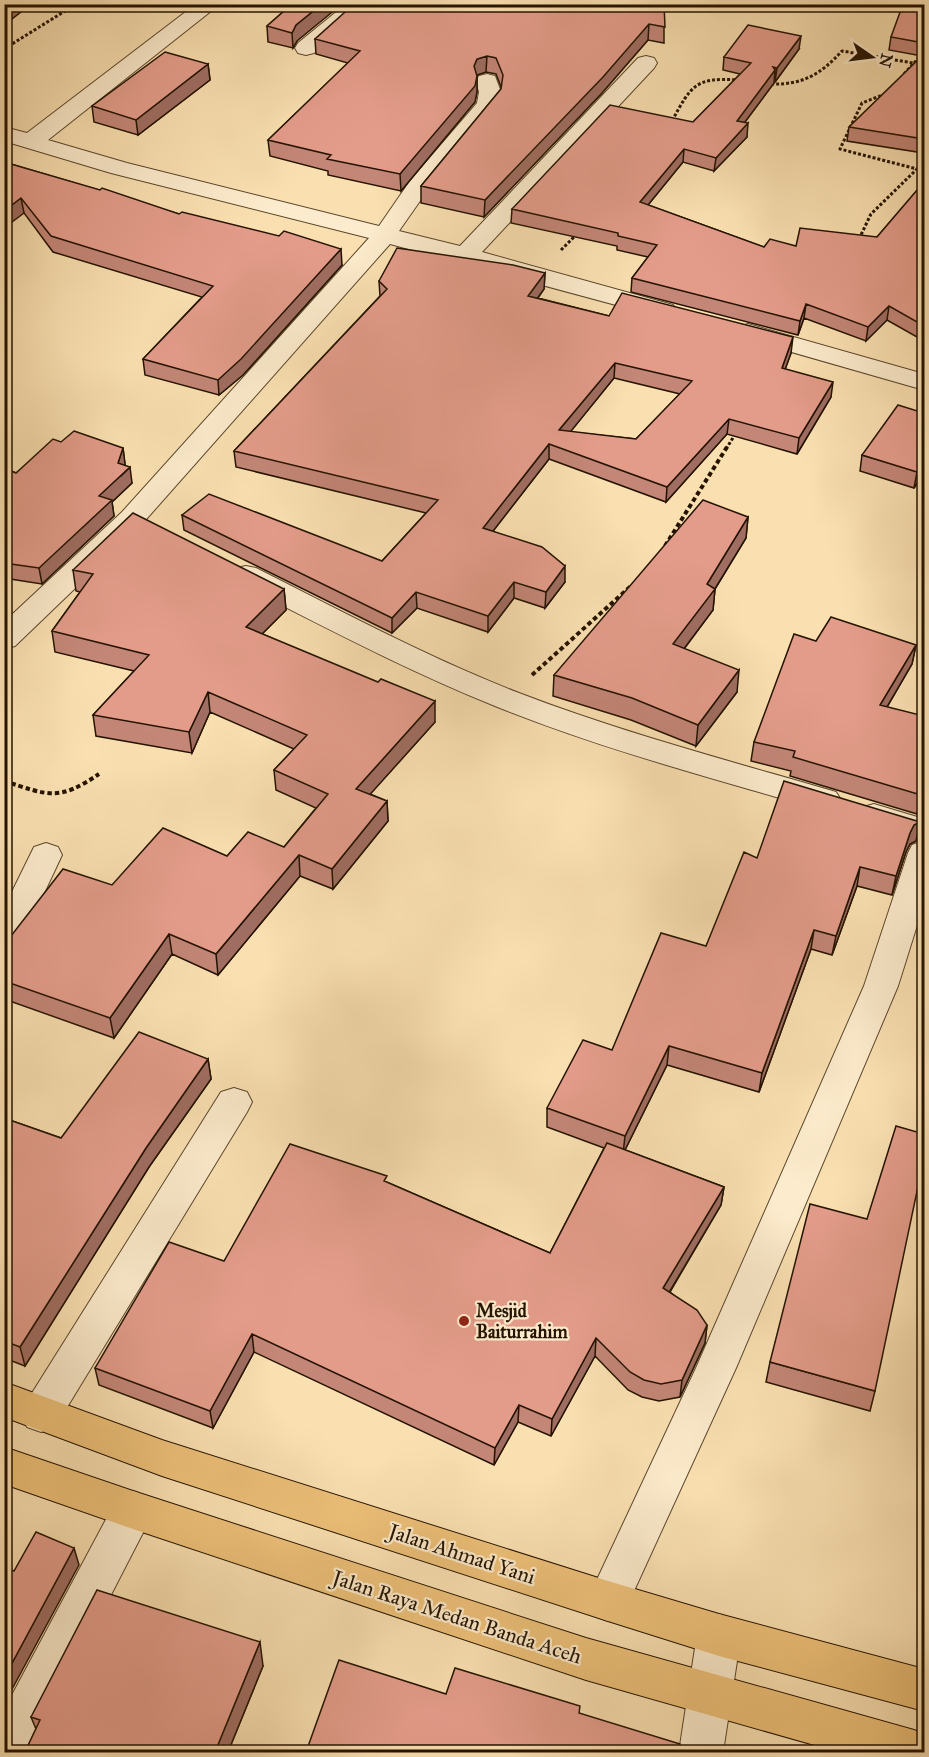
<svg xmlns="http://www.w3.org/2000/svg" width="929" height="1757" viewBox="0 0 929 1757" font-family="'IM FELL Great Primer',serif">
  <rect width="100%" height="100%" fill="#fae0b1"/>
  <filter id="stains"><feTurbulence type="fractalNoise" baseFrequency=".00333" numOctaves="4"/><feColorMatrix values="0 0 0 0 .2 0 0 0 0 .09 0 0 0 0 .02 0 0 0 .5 -.17"/></filter>
  <radialGradient id="worn" r=".72"><stop offset=".6" stop-color="#630" stop-opacity="0"/><stop offset="1" stop-color="#630" stop-opacity=".3"/></radialGradient>
  <g fill="none" stroke-linecap="round" stroke-linejoin="round">
    <g stroke="#5a462c" stroke-width="2">
      <path id="street" d="M196,4H220L48,140L127,163L379,226L410,181L477,103L479,92L476,81L479,76L487,74L495,76L501,92L499,104L427,191L399,231L460,246L638,58L646,56L654,58L657,63L654,68L482,252L673,305L677,310L673,315L664,318L390,244L142,524L15,646L4,649V622L122,512L369,238L111,173L4,141V127L27,133Z
        M346,4H370L314,53L306,55L298,53L295,48L298,43Z
        M748,324L924,374V390L739,337L735,332L739,327Z
        M246,566L256,568C343,612 429,658 519,693C623,733 730,761 836,792L841,800L836,808L825,811C714,779 602,749 495,706C406,670 321,625 236,582L232,575L236,568Z
        M874,804L924,819V903L898,986L736,1368L623,1615L608,1621L593,1615L587,1601L696,1368L864,986L908,853L912,845L923,841L863,823L858,815L863,807Z
        M46,843L58,847L62,855L16,953L4,957V908L34,847Z
        M234,1088L247,1092L252,1102L247,1112L55,1427L41,1432L27,1427L21,1414L27,1401L221,1092Z
        M133,1491L148,1497L154,1510L148,1523L30,1752H4V1710L118,1497Z
        M719,1614L734,1620L741,1635L723,1752H679L697,1635L704,1620Z"/>
    </g>
    <g stroke="#241300" stroke-width="2">
      <path id="primary" d="M4,1382L162,1440L608,1581L719,1614L924,1669V1711L719,1656L608,1621L162,1476L4,1417Z
        M4,1447L133,1491L586,1638L914,1730L924,1734V1752H839L586,1680L133,1529L4,1484Z"/>
    </g>
    <path stroke="#241300" stroke-width="3" stroke-dasharray="3 2" stroke-linecap="butt" d="M4,49L73,6
      M904,74L924,52
      M771,84C803,85 821,74 842,51L913,63
      M672,121C691,86 695,77 737,80
      M859,239L871,214L917,169L840,149L862,103L885,94
      M561,250L577,234
      M726,449L736,433"/>
    <path stroke="#241300" stroke-width="4" stroke-dasharray="4.5 3" stroke-linecap="butt" d="M665,546L727,447
      M532,675L631,586
      M4,781C48,795 58,802 99,774"/>
    <use href="#street" fill="#fcebcc" fill-rule="evenodd"/>
    <use href="#primary" fill="#edc078" fill-rule="evenodd"/>
  </g>
  <path fill="#c38677" stroke="#241300" stroke-width="1.5" fill-rule="evenodd" d="M4,4H31L8,22L4,21Z
    M292,4L297,41L293,48L268,42L267,26Z
    M664,4V43L648,40L602,93L484,217L421,203V186L501,89V87L496,74L486,72L477,75V92L475,102L401,191L328,175V171L270,156L268,140L348,63L316,54L315,39Z
    M924,5V153L847,141L849,127L922,56L889,50L891,37Z
    M799,49L775,82L774,81V83L745,122L747,137L714,171L683,162L648,205L764,247L796,246L877,237L924,182V341L887,320L866,341L804,318L798,335L631,292L632,278L648,257L617,250V246L511,223L512,209L693,122L740,74L723,70L724,57Z
    M208,64L210,80L138,135L94,122L92,106Z
    M4,162L179,214L342,265L243,375L219,395L145,375L143,359L202,297L53,252L24,213Z
    M545,273L544,289L538,298L609,316L791,353L785,369L831,397L797,454L727,434L666,502L549,459L493,531L565,582L545,608L514,598L488,632L417,608L392,633L184,530L182,515L382,561L426,513L236,467L234,451L380,296L379,281ZM614,378L680,394L636,439L570,432Z
    M61,442L123,448L125,465L132,483L112,502L114,516L42,584L4,578V468L16,473Z
    M862,455L924,473L914,488L860,471Z
    M748,517L746,538L715,589L713,610L684,649L737,692L696,746L631,720L553,696L554,675Z
    M73,570L284,589L286,610L262,634L435,722L370,794L387,801L388,821L333,889L300,876L218,975L172,954L114,1038L4,999V945L112,885L227,856L284,847L316,808L276,790L274,770L294,749L210,712L192,753L96,736L93,715L134,671L55,652L52,631L80,592L76,591Z
    M816,641L916,645L912,664L887,707L921,795L917,814L790,776L791,771L751,761L754,742Z
    M920,822L916,841L910,844L906,852L892,895L857,886L832,955L811,949L759,1092L667,1065L625,1150L724,1187L721,1205L670,1292L707,1325L705,1343L680,1397L659,1401L642,1397L628,1390L595,1356L551,1436L518,1422L494,1465L254,1352L213,1428L99,1385L95,1368L224,1261L387,1182L550,1253L604,1148L547,1127V1108L612,1050L706,946L757,858Z
    M924,913V932L921,931Z
    M208,1059L211,1079L149,1167L25,1366L4,1358V1118L61,1138Z
    M770,1362L875,1391L870,1411L766,1382Z
    M263,1666L228,1752H25L36,1729L31,1717Z"/>
  <path fill="#9f6d61" stroke="#241300" stroke-width="1.5" d="M9,4H31L8,22L5,7Z
    M322,4H342L297,41L293,48L292,33L296,25Z
    M649,24L648,40L602,93L484,217L485,200Z
    M801,36L799,49L775,82L777,68Z
    M487,56L486,72L477,75L474,82V66L477,59Z
    M208,64L210,80L138,135L136,120Z
    M775,70L774,83L736,134L737,121Z
    M477,76V92L475,102L401,191L400,174Z
    M748,123L747,137L714,171L716,158Z
    M684,149L683,162L639,216L640,202Z
    M21,198L24,213L4,228V211Z
    M341,249L342,265L243,375L219,395L218,380Z
    M545,273L544,289L528,311V296Z
    M806,304L804,318L798,335L800,321Z
    M5,306L8,322L4,325V307Z
    M889,306L887,320L866,341L868,327Z
    M793,337L791,353L780,384L782,368Z
    M615,363L614,378L559,446V430Z
    M833,382L831,397L797,454L799,438Z
    M729,419L727,434L666,502L667,487Z
    M549,444V459L483,544V528Z
    M123,448L125,464L122,475L130,467L132,483L112,502L114,516L42,584L39,568L99,496L118,463Z
    M924,461V473L914,488L917,472Z
    M748,517L746,538L713,592L715,589L713,610L671,666L673,644L707,584Z
    M565,566V582L545,608L546,592Z
    M514,582V598L488,632V616Z
    M284,589L286,610L248,648L246,627Z
    M416,592L417,608L392,633V618Z
    M916,645L912,664L877,724L880,705Z
    M739,670L737,692L696,746L698,725Z
    M208,692L210,712L192,753L189,732Z
    M435,701V722L357,809L356,789Z
    M387,801L388,821L333,889L332,869Z
    M920,822L916,841L910,844L906,852L892,895L896,876L910,833L914,825Z
    M299,855L300,876L218,975L216,954Z
    M860,867L857,886L832,955L836,936Z
    M814,930L811,949L759,1092L762,1073Z
    M169,934L172,954L114,1038L110,1018Z
    M669,1046L667,1065L623,1154L625,1136Z
    M208,1059L211,1079L149,1167L25,1366L20,1347L146,1148Z
    M724,1187L721,1205L661,1306L663,1288Z
    M707,1325L705,1343L680,1397L682,1380Z
    M252,1334L254,1352L213,1428L210,1411Z
    M596,1338L595,1356L551,1436L552,1419Z
    M519,1405L518,1422L494,1465L495,1448Z
    M74,1548L79,1565L4,1704V1678Z
    M260,1642L263,1666L228,1752H215Z"/>
  <path fill="#e39c8a" stroke="#241300" stroke-width="1.5" fill-rule="evenodd" d="M292,4H322L296,25L292,33L267,26Z
    M354,4H664L665,27L649,24L603,77L485,200L421,186L501,89L503,75L496,58L487,56L477,59L474,66L477,76L475,86L400,174L327,159L331,155L268,140L360,51L315,39Z
    M903,4L924,5V43L891,37Z
    M748,25L801,36L777,68L773,67L775,70L737,121L748,123L716,158L684,149L640,202L764,247L770,239L796,246L800,228L877,237L924,182V326L889,306L868,327L806,304L800,321L632,278L657,245L618,236V233L512,209L610,105L693,122L751,63L724,57Z
    M165,52L208,64L136,120L92,106Z
    M924,54V139L849,127Z
    M4,162L100,190L102,188L179,214L182,212L279,236L284,231L341,249L241,359L218,380L143,359L213,286L51,236L21,198L4,211Z
    M397,248L513,265L545,273L528,296L609,316L622,293L793,337L782,368L833,382L799,438L729,419L667,487L549,444L483,528L542,547L565,566L546,592L514,582L488,616L416,592L392,618L182,515L209,494L382,561L438,500L234,451L387,289L379,281ZM615,363L692,381L636,439L559,430Z
    M898,405L924,413V461L917,472L862,455Z
    M74,431L123,448L118,463L130,467L99,496L112,500L39,568L4,563V468L16,473L53,439L61,442Z
    M703,500L748,517L707,584L715,589L673,644L739,670L698,725L632,698L554,675Z
    M133,513L284,589L246,627L378,682L381,679L435,701L356,789L387,801L332,869L299,855L216,954L169,934L110,1018L4,981V945L63,869L112,885L163,828L227,856L248,832L284,847L328,794L274,770L307,735L208,692L189,732L93,715L149,655L52,631L93,574L73,570Z
    M831,617L916,645L880,705L924,716V754L921,795L793,757L795,751L754,742L794,634L816,641Z
    M784,781L920,822L914,825L910,833L896,876L860,867L836,936L814,930L762,1073L669,1046L625,1136L547,1108L583,1040L612,1050L661,933L706,946L744,852L757,858Z
    M139,1032L208,1059L146,1148L20,1347L4,1341V1118L61,1138Z
    M896,1126L924,1134V1158L875,1391L770,1362L810,1204L867,1219Z
    M607,1143L724,1187L663,1288L697,1310L707,1325L682,1380L661,1384L644,1380L630,1372L596,1338L552,1419L519,1405L495,1448L252,1334L210,1411L95,1368L169,1242L224,1261L290,1144L387,1176L384,1181L550,1253Z
    M36,1532L74,1548L4,1678V1567L14,1571Z
    M97,1590L260,1642L215,1752H25L40,1720L31,1717Z
    M339,1660L446,1694L455,1668L580,1706L579,1713L680,1744L677,1752H306Z"/>
  <circle fill="#8f2418" stroke="#fcebcc" stroke-width="2" cx="464" cy="1321" r="6"/>
  <g text-anchor="middle" stroke-width="4.5" stroke-linejoin="round" paint-order="stroke">
    <g font-size="18" font-weight="bold" fill="#241300" stroke="#fcebcc" text-anchor="start">
      <text x="476" y="1317">Mesjid<tspan x="476" dy="21">Baiturrahim</tspan></text>
    </g>
    <g font-size="21" fill="#241300" stroke="#fcebcc">
      <text transform="translate(462 1554) rotate(18)" y="7">Jalan Ahmad Yani</text>
      <text transform="translate(457 1617) rotate(18)" y="7">Jalan Raya Medan Banda Aceh</text>
    </g>
  </g>
  <rect width="929" height="1757" fill="none" stroke="#fae0b1" stroke-width="24"/>
  <rect x="6" y="6" width="917" height="1745" fill="none" stroke="#241300" stroke-width="3"/>
  <rect x="12" y="12" width="905" height="1733" fill="none" stroke="#241300" stroke-width="1.5"/>
  <g transform="translate(872 57) rotate(104)" stroke="#fcebcc" stroke-width="4.5" paint-order="stroke">
  <path d="M0-4.5L10 22L0 15L-10 22Z" fill="#241300"/>
  <text y="-9" font-size="16" font-weight="bold" text-anchor="middle" fill="#241300">N</text>
  </g>
  <rect width="100%" height="100%" filter="url(#stains)"/>
  <rect width="100%" height="100%" fill="url(#worn)"/>
</svg>
